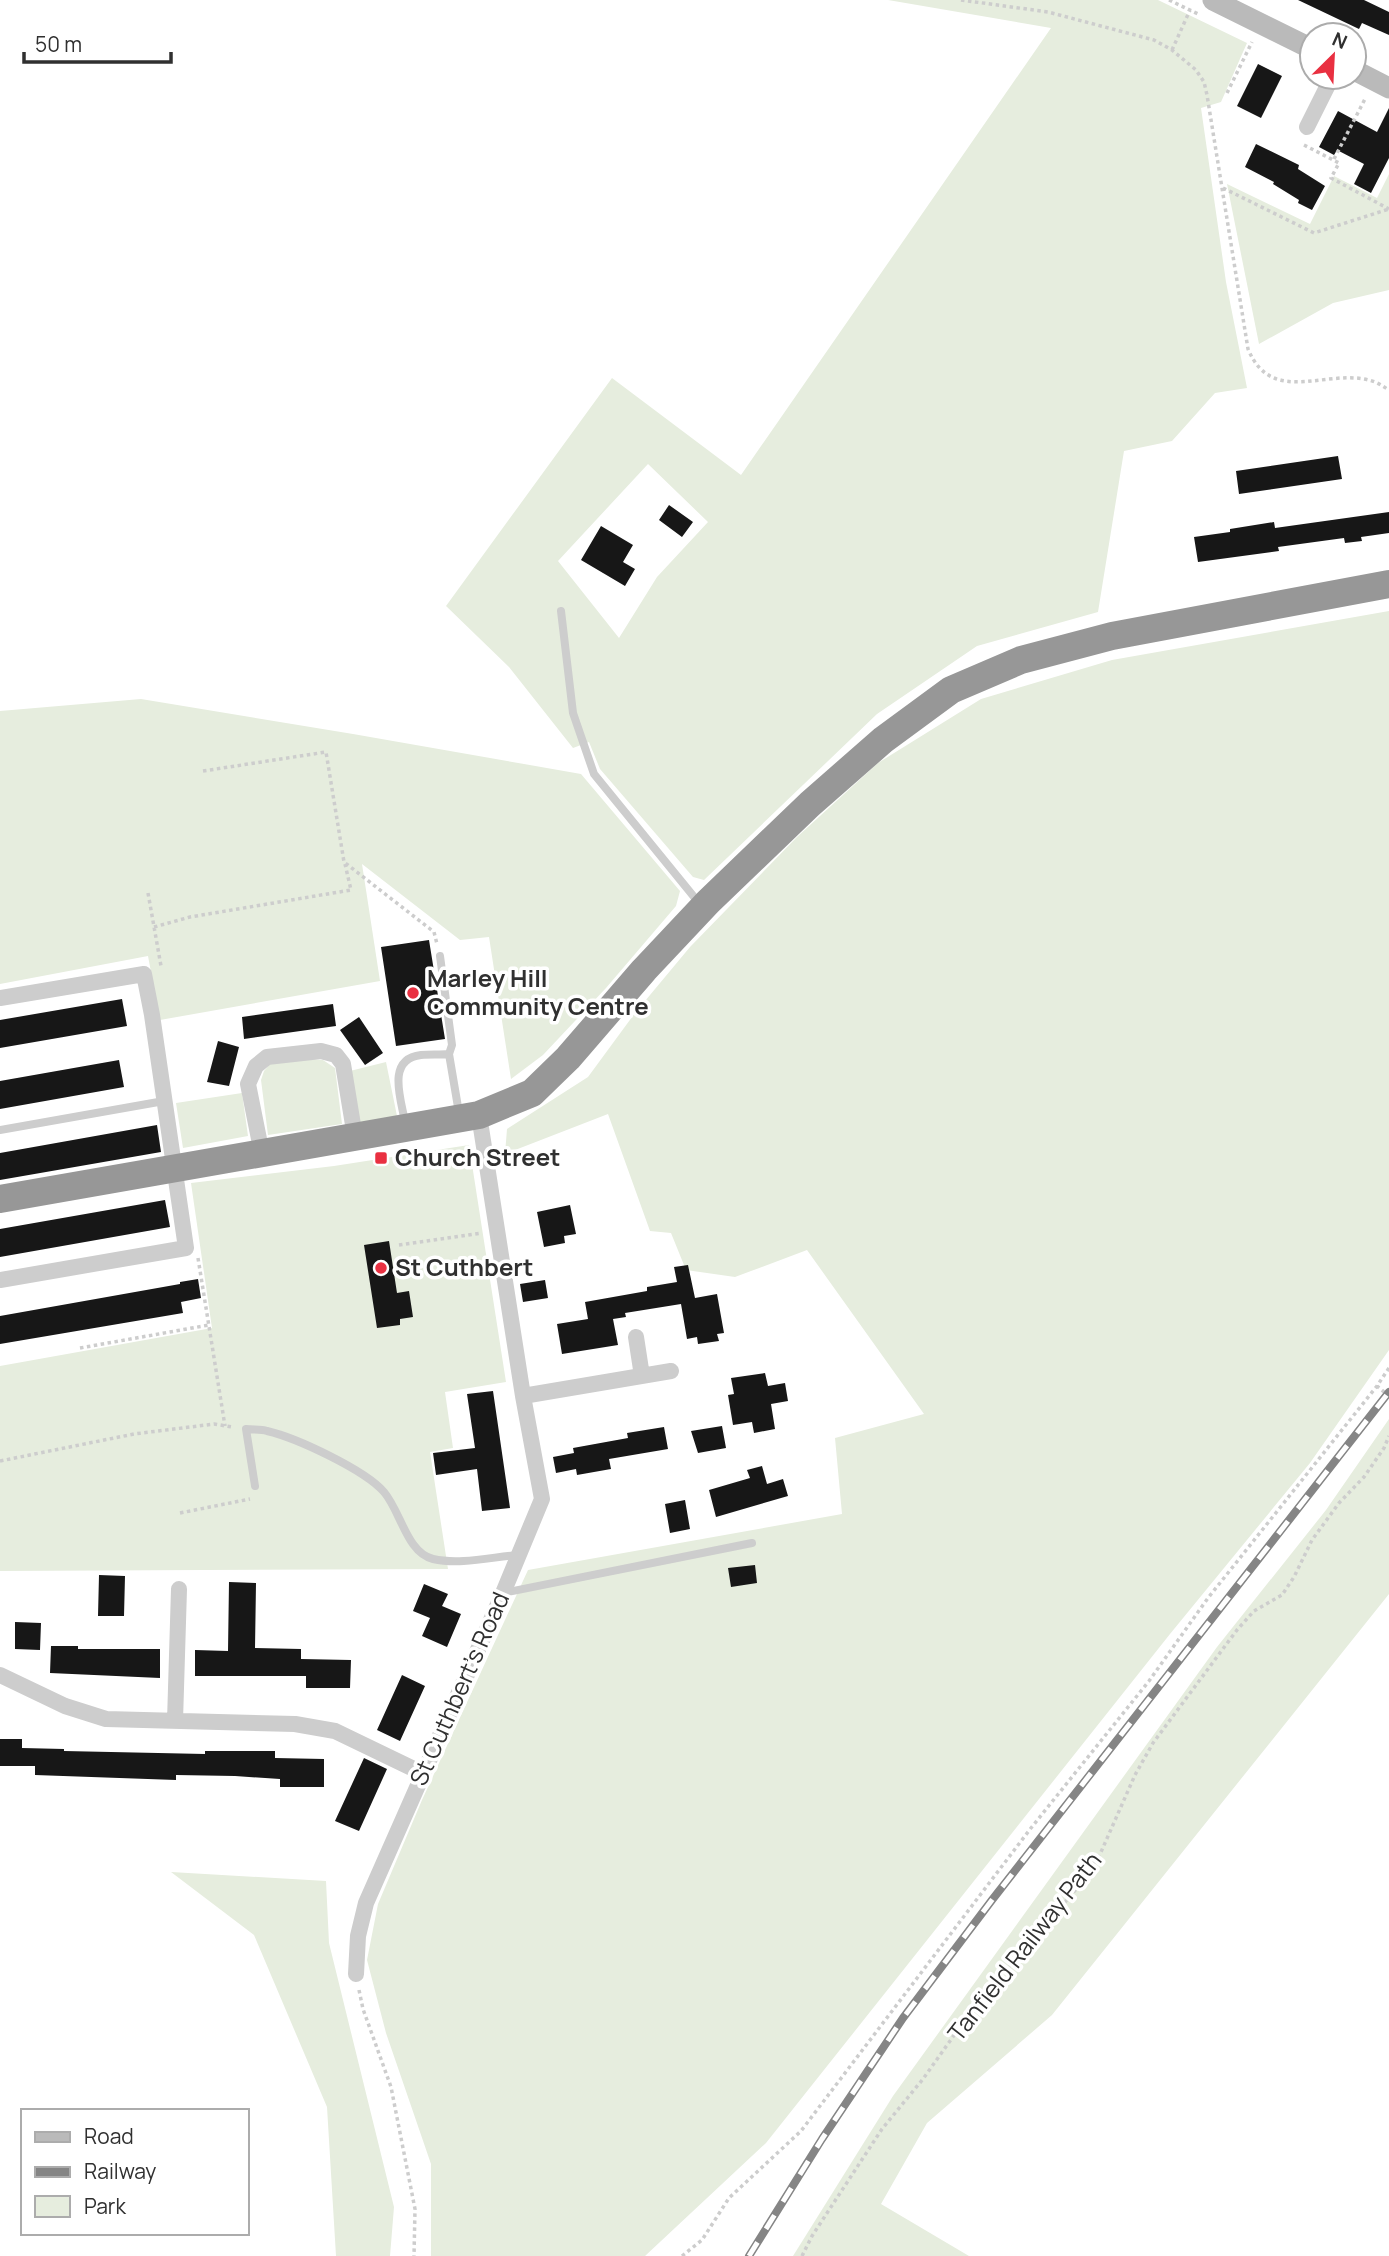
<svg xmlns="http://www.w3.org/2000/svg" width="1389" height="2256" viewBox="0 0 1389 2256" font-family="Manrope,sans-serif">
  <rect width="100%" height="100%" fill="#fff"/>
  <path fill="#e6edde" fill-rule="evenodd" d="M888,0H1158L1247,43L1221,102L1201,108L1226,282L1247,388L1215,393L1172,441L1124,451L1098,612L977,646L877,714L704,880L693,877L600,769L589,742L573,748L509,667L446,606L612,378L741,475L1051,28ZM648,464L708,522L657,577L619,638L558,561Z
    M1389,174V290L1333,303L1259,344L1227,184L1310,224L1334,176L1377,198Z
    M1389,611V1350L1310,1463L1170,1634L766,2143L645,2256H431V2164L386,2033L367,1960L378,1904L422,1800L528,1570L842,1514L835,1438L924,1414L807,1250L735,1277L686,1270L671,1233L650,1231L608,1114L505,1154L507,1129L588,1077L635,1013L690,947L797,837L878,763L981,699L1112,660Z
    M141,699L353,734L581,774L680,891L676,906L606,988L543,1055L511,1079L489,937L460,940L362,864L380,981L160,1020L148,956L0,984V711Z
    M309,1059L323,1060L335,1068L342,1124L268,1135L261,1080L264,1071L270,1064Z
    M386,1062L397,1116L360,1123L350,1071Z
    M242,1093L248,1136L183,1148L176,1103Z
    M469,1145L506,1382L445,1392L453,1448L430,1452L448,1569L0,1571V1366L212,1328L191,1183L334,1166Z
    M1389,1419V1594L1052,2015L927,2123L881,2204L969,2256H793L893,2096L1217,1647L1326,1510Z
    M171,1872L326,1881L329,1943L394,2207L390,2256H336L327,2107L254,1935Z"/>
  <path fill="#171717" d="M1298,0H1364L1389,12V35L1362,23L1359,29Z
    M1258,64L1282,76L1261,118L1237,106Z
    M1389,108V158L1371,193L1354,184L1364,164L1337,150L1334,155L1319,147L1338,111L1377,132Z
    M1256,144L1299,165L1298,169L1325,186L1312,210L1298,203L1299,200L1273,184L1274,182L1245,167Z
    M1338,456L1342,479L1239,494L1236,471Z
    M669,505L693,522L682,537L659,520Z
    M1389,512V533L1361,537L1362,541L1345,543L1344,538L1278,547L1279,551L1198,562L1194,537L1230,532V529L1274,522L1275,528Z
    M601,526L633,545L623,562L635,569L625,586L581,560Z
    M429,940L445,1039L396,1046L381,947Z
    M122,999L127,1026L0,1048V1020Z
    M333,1004L336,1026L244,1039L242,1017Z
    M359,1017L383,1053L365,1065L340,1030Z
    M218,1041L239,1047L229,1086L207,1082Z
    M119,1060L124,1087L0,1109V1081Z
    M157,1125L161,1152L0,1180V1153Z
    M165,1200L170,1227L0,1257V1229Z
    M570,1205L576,1234L564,1236L565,1243L544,1247L537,1212Z
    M389,1241L397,1293L409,1291L413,1317L400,1319V1325L377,1328L364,1245Z
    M688,1265L695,1298L717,1294L724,1333L717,1334L719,1341L698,1344L697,1337L687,1339L681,1304L625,1313L626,1317L613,1319L618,1345L562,1354L557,1324L588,1319L585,1302L647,1291V1287L677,1282L674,1267Z
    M198,1279L201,1298L181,1302L183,1313L0,1344V1316L180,1284V1282Z
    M545,1280L548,1298L523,1302L520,1284Z
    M765,1373L768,1386L785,1383L788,1401L771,1404L775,1429L754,1433L752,1422L733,1425L728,1395L734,1394L731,1378Z
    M493,1391L510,1508L482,1511L477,1469L436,1475L433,1453L475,1448L467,1394Z
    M722,1426L726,1448L698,1453L691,1431Z
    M664,1427L668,1449L609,1459L611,1469L577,1475L576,1469L556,1473L553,1457L574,1453L573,1448L628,1438L627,1433Z
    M762,1466L767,1484L783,1479L788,1496L716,1517L709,1490L750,1478L747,1470Z
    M685,1500L690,1529L670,1533L665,1504Z
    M755,1565L757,1583L731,1587L728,1568Z
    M99,1575L125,1576L124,1616H98Z
    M229,1582L256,1583L255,1648L301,1649V1659L351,1660L350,1688H306V1676H195V1650L228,1651Z
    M424,1584L448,1594L442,1606L461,1614L447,1647L422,1636L430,1618L413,1611Z
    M15,1622L41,1623L40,1650L15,1649Z
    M51,1646H78V1649H160V1678L50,1673Z
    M402,1675L425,1686L400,1741L377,1730Z
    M0,1739H22V1748L64,1749V1751L205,1754V1751H275V1758L324,1759V1787H280V1779L235,1776L176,1775V1780L35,1775V1766H0Z
    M364,1758L387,1769L359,1831L335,1821Z"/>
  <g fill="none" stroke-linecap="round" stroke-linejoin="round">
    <path stroke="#cdcdcd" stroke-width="3.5" stroke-dasharray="3.5 3.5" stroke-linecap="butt" d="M961,0L1048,12L1154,40L1172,50L1196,70L1204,82L1207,95L1248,349C1273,409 1330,365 1375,382C1380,384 1384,387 1389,390
      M1169,0L1198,14
      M1172,50L1190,10
      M1227,93L1252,42
      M1304,145L1339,163L1331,178L1389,209
      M1334,159L1365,99
      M1223,188L1314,233L1389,209
      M203,771L326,752L344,862L434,932L437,944
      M148,893L161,966
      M154,927L190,917L351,890L345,864
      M399,1245L482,1233
      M198,1258L225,1426
      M80,1348L209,1325
      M1389,1368L1377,1386L1389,1396
      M0,1461L134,1434L214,1424L232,1427
      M180,1513L250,1499
      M359,1990L363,2009L391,2087L415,2209L414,2256
      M682,2256L702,2240L729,2198L801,2131L1031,1828L1149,1681L1208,1598L1377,1386
      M802,2256L812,2236L882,2129L923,2079L972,2010L1078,1887L1101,1852L1135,1775L1153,1743L1237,1630L1254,1611L1282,1595L1294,1577L1312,1540L1339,1503L1364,1477L1384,1448L1389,1436"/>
    <path stroke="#cdcdcd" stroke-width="8" d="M561,611L573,713L594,774L699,903
      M440,956L452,1045L449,1054
      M405,1122C401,1099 386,1059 421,1055C430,1054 439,1055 449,1054L459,1113
      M0,1130L164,1101
      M255,1486L246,1429C253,1430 261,1429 267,1431C297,1438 365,1470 384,1492C401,1512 407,1553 433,1559C460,1565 492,1557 518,1555
      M503,1593L752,1543"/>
    <path stroke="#cdcdcd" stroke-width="16" d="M1307,127L1332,77
      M0,998L144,974L152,1015L186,1248L0,1280
      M262,1154L248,1084L256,1066L267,1057L321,1051L336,1055L343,1064L355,1137
      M636,1337L642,1376
      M523,1396L671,1371
      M0,1675L65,1706L106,1719L295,1724L335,1731L422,1773
      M175,1721L179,1589
      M356,1974L358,1936L366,1903L503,1593L542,1499L523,1396L479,1115"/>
    <path stroke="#bababa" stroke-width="21" d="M1213,0L1312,49
      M1354,70L1389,88"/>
    <path stroke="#979797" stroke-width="28" d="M0,1199L479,1115L532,1093L568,1058L644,970L708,902L810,804L883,740L951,690L1021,660L1112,636L1389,584"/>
    <g stroke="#858585" stroke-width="8">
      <path id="rail" d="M749,2256L822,2139L903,2018L992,1900L1389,1392"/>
    </g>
    <use href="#rail" stroke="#fff" stroke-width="5" stroke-dasharray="16" stroke-linecap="butt"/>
  </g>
  <g fill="#e93041" stroke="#fff" stroke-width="2.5">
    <circle cx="413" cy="993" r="7"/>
    <rect x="374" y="1151" width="14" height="14" rx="3.5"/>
    <circle cx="381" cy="1268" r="7"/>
  </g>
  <g text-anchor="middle" stroke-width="7" stroke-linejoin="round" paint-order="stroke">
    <g font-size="24" font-weight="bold" fill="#303030" stroke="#fff" text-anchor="start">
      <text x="427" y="987">Marley Hill<tspan x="427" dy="28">Community Centre</tspan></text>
      <text x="395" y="1166">Church Street</text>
      <text x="395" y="1276">St Cuthbert</text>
    </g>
    <g font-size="24" fill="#303030" stroke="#fff">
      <text transform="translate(460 1689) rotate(-66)" y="8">St Cuthbert's Road</text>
      <text transform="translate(1025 1947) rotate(-52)" y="8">Tanfield Railway Path</text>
    </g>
  </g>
  <rect x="21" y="2109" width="228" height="126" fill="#ffffff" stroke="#acacac" stroke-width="2"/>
  <rect x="35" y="2132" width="35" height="10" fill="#bababa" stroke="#acacac" stroke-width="2"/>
  <text x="84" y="2144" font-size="21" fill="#303030">Road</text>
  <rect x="35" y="2167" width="35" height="10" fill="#858585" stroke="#acacac" stroke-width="2"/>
  <text x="84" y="2179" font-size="21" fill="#303030">Railway</text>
  <rect x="35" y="2196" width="35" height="21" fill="#e6edde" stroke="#acacac" stroke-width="2"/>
  <text x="84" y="2214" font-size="21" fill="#303030">Park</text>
  <g transform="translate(1333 56) rotate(24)"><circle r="33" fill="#ffffff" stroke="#acacac" stroke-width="2"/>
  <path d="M0-5L12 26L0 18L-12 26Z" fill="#e93041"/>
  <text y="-10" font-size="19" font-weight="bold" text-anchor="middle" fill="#303030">N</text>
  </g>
  <path d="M24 52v10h147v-10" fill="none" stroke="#303030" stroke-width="3.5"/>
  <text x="35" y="52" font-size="21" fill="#303030" stroke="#ffffff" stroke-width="5" paint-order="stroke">50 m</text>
</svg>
